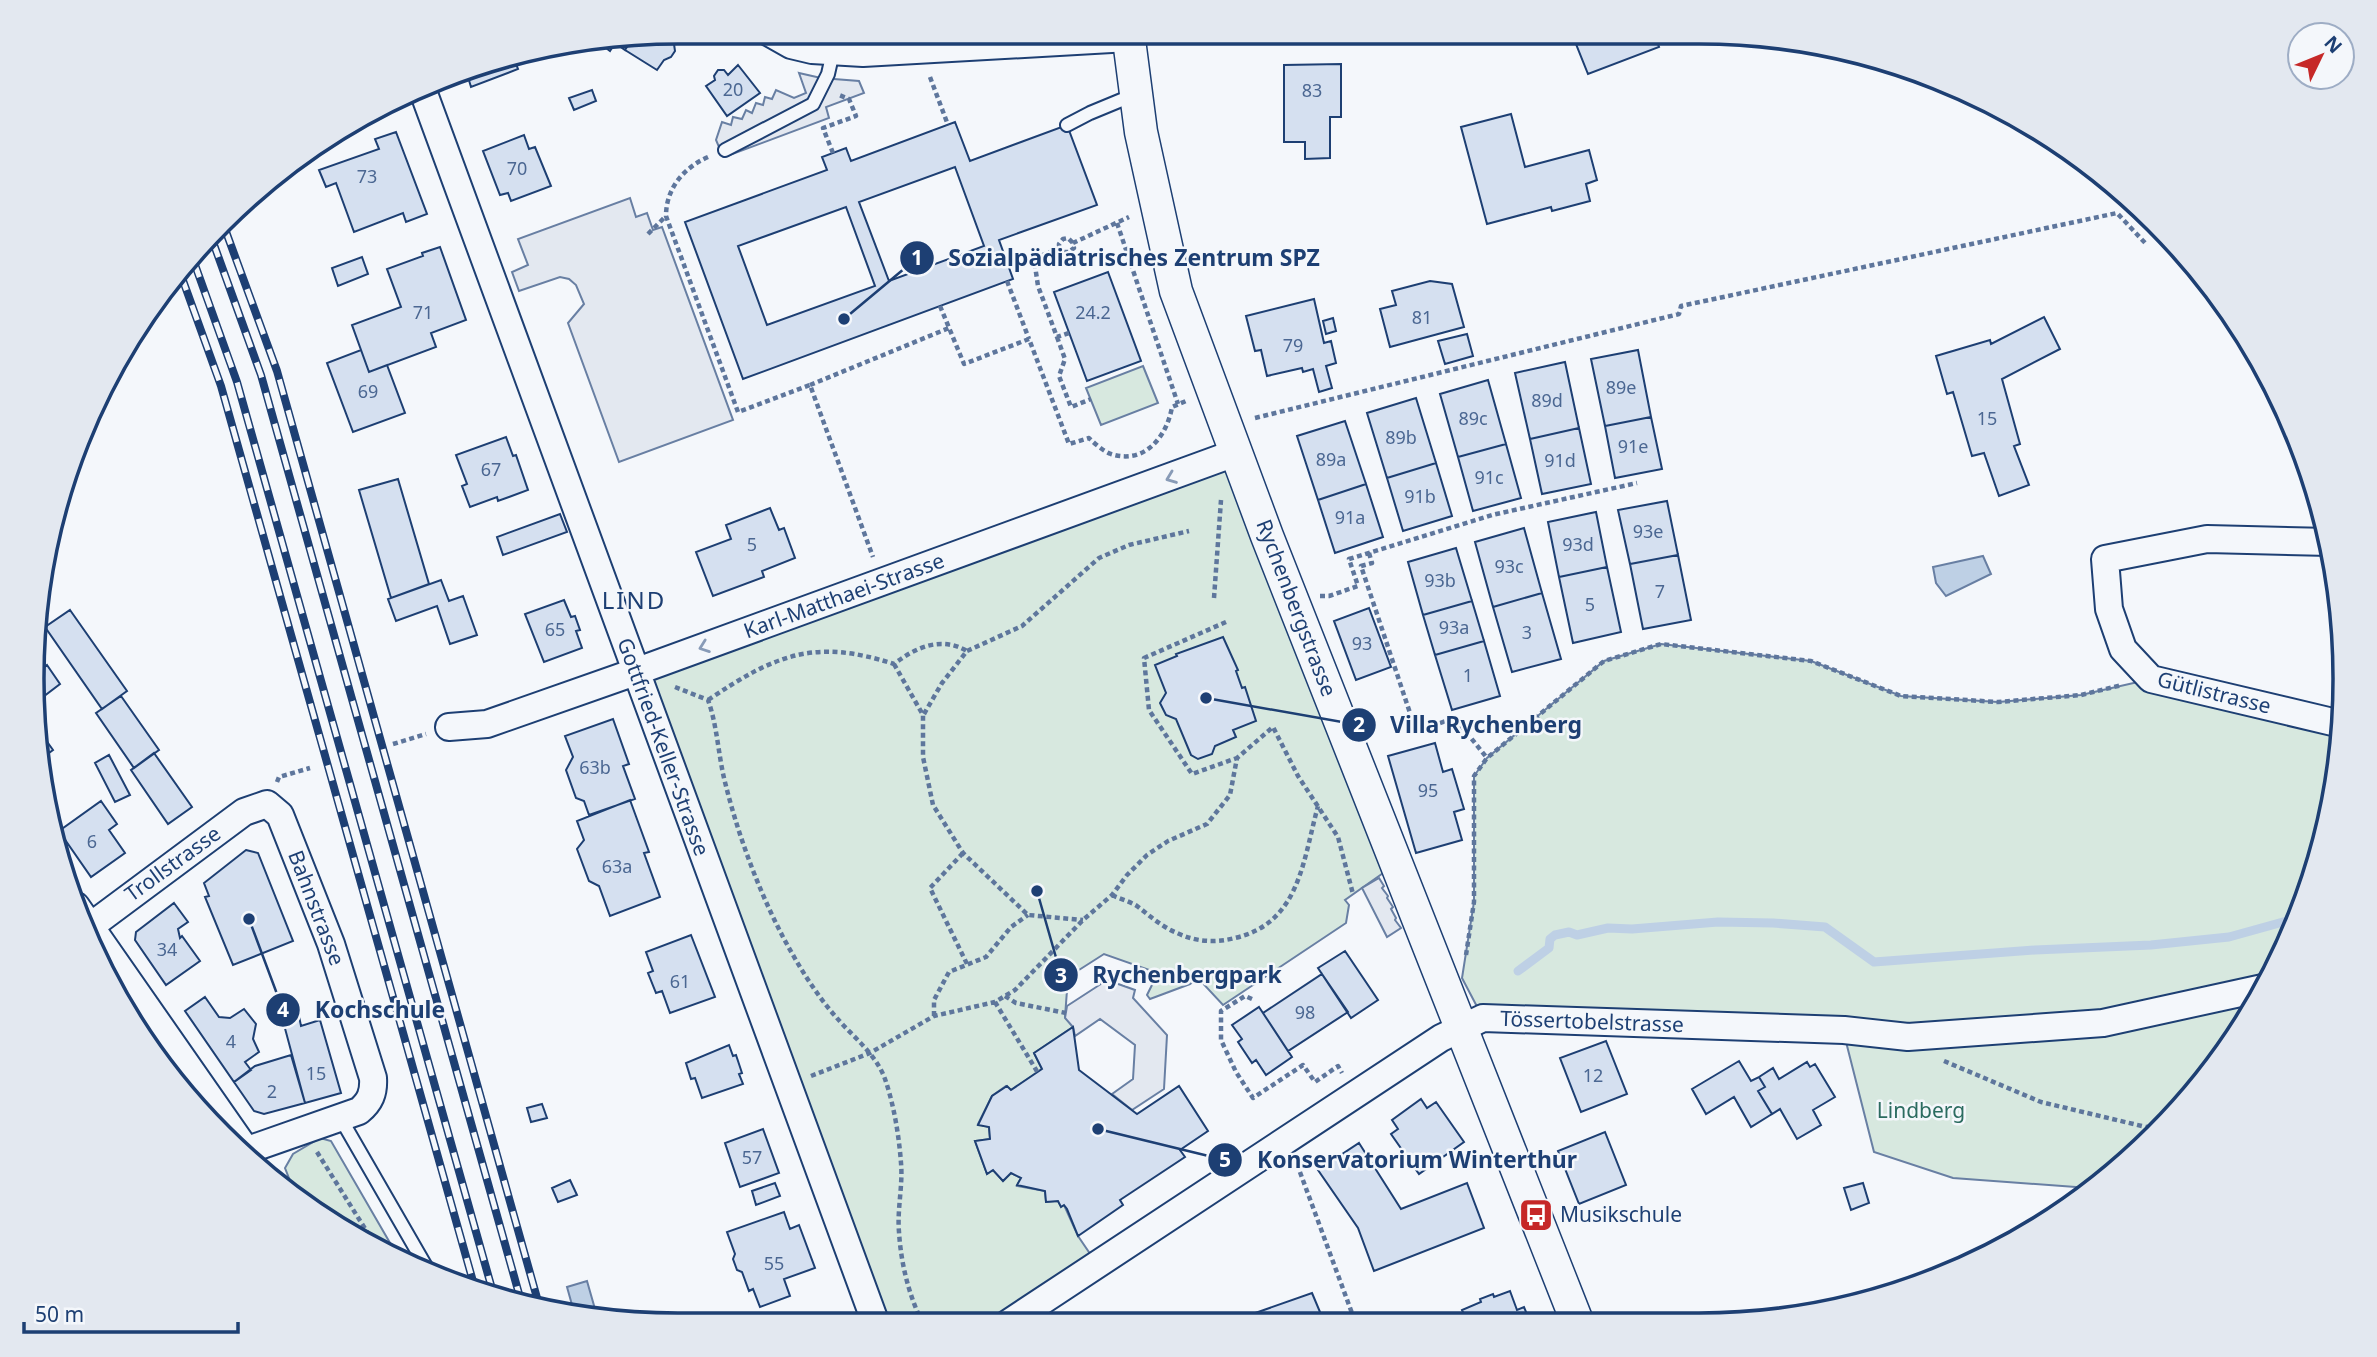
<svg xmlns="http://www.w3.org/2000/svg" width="2377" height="1357" viewBox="0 0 2377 1357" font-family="'Noto Sans',sans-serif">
  <rect width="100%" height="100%" fill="#f4f7fb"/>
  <path fill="#d7e8df" stroke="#687fa3" stroke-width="2" d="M1143,366L1158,403L1101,425L1086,388Z
    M1235,453L1396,864L1345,900L1349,905L1346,923L1223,1005L1198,978L1190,984L1150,999L1147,995L1158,973L1104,954L1068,977L1065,1017L1073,1027L1034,1053L1042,1069L1011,1090L1006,1086L992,1096L978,1124L989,1127L990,1139L975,1141L987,1174L993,1170L1003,1181L1011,1173L1021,1178L1017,1186L1045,1191L1046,1202L1058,1201L1061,1206L1064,1205L1078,1236L1097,1264L1007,1324H876L635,672Z
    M1661,644L1811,661L1901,696L1998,702L2081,695L2151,679L2341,724L2333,804L2296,926L2237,1038L2156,1136L2089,1188L1953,1178L1874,1152L1843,1030L1483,1018L1462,978L1474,902V776L1487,758L1604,661Z
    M320,1138L331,1141L397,1255L319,1217L296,1196L285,1168L293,1154Z"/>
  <path fill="#e3e8f0" stroke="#687fa3" stroke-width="2" d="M799,73L821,78L859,81L864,93L826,107L829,118L727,156L723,146L719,147L716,140L722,122L731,125L733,117L742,119L746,110L752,113L756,103L763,105L765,97L772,99L776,90L794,98L806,93Z
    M630,198L636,217L647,213L653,230L662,227L733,420L619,462L568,323L584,304L576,285L569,279L560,277L519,291L512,272L528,265L518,239Z
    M1379,878L1384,886L1382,888L1388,896L1387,898L1393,907L1391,909L1396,918L1395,920L1401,928L1387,937L1362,888Z
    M1107,980L1135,990L1133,998L1167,1035L1164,1089L1132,1110L1112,1094L1133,1079L1135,1045L1100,1019L1075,1036L1073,1027L1065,1018L1067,1006Z"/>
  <path fill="#bed0e5" stroke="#687fa3" stroke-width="2" d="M1983,556L1991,574L1946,596L1936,583L1933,567Z
    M587,1281L597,1316L574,1312L567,1287Z"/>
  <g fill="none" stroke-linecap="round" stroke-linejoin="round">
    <path stroke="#bed0e5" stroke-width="9" d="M1518,971L1549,948L1550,939L1555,935L1569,932L1577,935L1608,928L1632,929L1718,922L1773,923L1825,927L1874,962L2035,950L2151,945L2229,937L2283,922L2298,921"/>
  </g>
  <path fill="#d5e0f0" stroke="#1d3f73" stroke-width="2" fill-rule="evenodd" d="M678,32H682L674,44L675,51L671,57L664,60L657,70L625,50L632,39Z
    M1575,33H1654L1659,47L1588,74L1572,34Z
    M632,39L625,50L615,43L610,51L601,44Z
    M514,59L518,69L471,87L468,77L458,81L455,74L471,66Z
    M1341,64V117H1330V158L1305,159V142H1284V65Z
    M738,65L760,93L727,116L706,86L715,80L714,76L718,70H724L728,75Z
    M592,90L596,101L574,110L569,98Z
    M1511,114L1525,167L1589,150L1597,180L1586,184L1590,201L1552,211L1551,207L1487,224L1461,127Z
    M955,122L970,161L1067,125L1097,205L999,240L1013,279L743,379L685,222L827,170L822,157L846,148L851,161ZM955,167L984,246L889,281L859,202ZM846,207L875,286L767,325L738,246Z
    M396,132L427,214L406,222L403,213L354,232L336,183L326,187L319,170L379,149L375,139Z
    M524,135L529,149L535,147L551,186L511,201L508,193L500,195L483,151Z
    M440,247L466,320L431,333L436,347L369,372L352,325L401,307L387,269L423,256L422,253Z
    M362,257L368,274L338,286L332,268Z
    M1108,272L1141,361L1087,381L1054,292Z
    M1430,281L1452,284L1464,327L1390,347L1380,309L1396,305L1392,291Z
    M1314,299L1324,343L1331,341L1336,363L1326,366L1332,388L1319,392L1313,369L1303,372L1302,368L1267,376L1261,350L1255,351L1246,316Z
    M2044,317L2060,349L2002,379L2020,444L2014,446L2029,485L1999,496L1984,453L1972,456L1953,392L1947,394L1936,356L1990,340L1991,344Z
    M1333,318L1336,331L1326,334L1323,321Z
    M1467,334L1473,356L1445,364L1438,341Z
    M361,350L369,372L387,365L405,413L353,432L327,363Z
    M1638,350L1651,417L1605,426L1591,359Z
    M1565,362L1579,428L1530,439L1515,373Z
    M1488,380L1506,444L1458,457L1440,394Z
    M1416,398L1436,463L1387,478L1367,413Z
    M1651,417L1662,469L1615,478L1605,426Z
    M1345,421L1366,484L1318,500L1297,436Z
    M1579,428L1591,484L1542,494L1530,439Z
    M506,437L513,456L516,455L528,490L498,501L497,497L470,507L462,486L467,484L456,455Z
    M1506,444L1521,498L1473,511L1458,457Z
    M1436,463L1452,516L1403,531L1387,478Z
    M398,479L429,584L391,598L359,490Z
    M1366,484L1383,537L1335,553L1318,500Z
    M1667,501L1678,555L1630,564L1618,510Z
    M770,508L779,530L784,528L795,558L762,571L764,577L713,596L696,552L731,539L726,525Z
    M1596,512L1607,567L1559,577L1548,522Z
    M560,514L567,532L503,555L497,537Z
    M1524,528L1542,593L1493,607L1475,542Z
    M1456,548L1472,601L1423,615L1408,562Z
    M1678,555L1691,620L1643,629L1630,564Z
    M1607,567L1621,632L1573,643L1559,577Z
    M441,580L449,601L463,596L477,635L450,644L437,606L396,621L388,599Z
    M1542,593L1561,659L1512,672L1493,607Z
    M564,600L571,617L575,616L580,630L576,631L582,648L544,662L525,614Z
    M1472,601L1484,641L1435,655L1423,615Z
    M1369,608L1391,667L1356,680L1334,621Z
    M70,610L127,691L102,709L45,627Z
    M1223,637L1238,670L1236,671L1242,688L1245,687L1256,721L1233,730L1236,737L1215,746L1212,754L1198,759L1191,755L1176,719L1166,715L1160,703L1166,693L1155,665L1177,656L1176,654Z
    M1484,641L1500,696L1452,710L1435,655Z
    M47,665L60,684L35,703L38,672Z
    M121,696L159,750L134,768L96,713Z
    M613,719L629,764L623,766L635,799L589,815L584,801L576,798L566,770L573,757L565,736Z
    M33,722L53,750L42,758Z
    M1435,743L1443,772L1452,769L1464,809L1454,812L1462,840L1416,853L1388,756Z
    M154,753L192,807L168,824L131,770Z
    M109,755L130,795L115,802L95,763Z
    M630,800L649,852L644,853L660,897L610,916L599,886L589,881L577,849L584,840L577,821Z
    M101,801L117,824L109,830L125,853L91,877L59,831Z
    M246,850L258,853L293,941L233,965L205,897L209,896L204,883Z
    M174,903L188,922L178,929L180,938L182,936L200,961L166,985L135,940L136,932Z
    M691,935L715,997L670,1013L662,991L656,993L648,973L653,971L646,952Z
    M1345,951L1378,1000L1351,1018L1318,968Z
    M1322,974L1348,1012L1288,1051L1263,1013Z
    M205,997L219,1017L230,1018L244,1009L256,1024L253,1039L259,1052L245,1062L251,1070L234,1082L185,1011Z
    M1259,1007L1292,1057L1266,1075L1256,1060L1252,1063L1238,1042L1242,1039L1232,1025Z
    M299,1016L301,1026L320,1020L341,1093L305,1103L283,1021Z
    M1073,1027L1079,1070L1137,1114L1179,1086L1208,1131L1180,1150L1185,1157L1120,1200L1123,1205L1078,1236L1067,1209L1064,1205L1061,1207L1058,1201L1046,1202L1045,1191L1017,1185L1021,1178L1011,1173L1003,1181L993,1170L987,1174L975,1141L990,1139L989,1127L978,1125L992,1096L1007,1086L1011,1090L1042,1069L1034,1053Z
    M1606,1041L1627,1094L1581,1112L1560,1058Z
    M729,1045L733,1056L736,1055L742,1073L739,1074L743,1084L702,1098L695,1078L691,1079L686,1063Z
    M291,1055L305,1103L264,1114L254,1111L234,1082L255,1066Z
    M1739,1061L1751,1081L1759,1077L1765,1087L1758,1091L1772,1114L1751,1127L1734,1097L1706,1114L1692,1089Z
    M1807,1062L1810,1067L1815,1064L1835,1097L1813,1110L1821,1125L1797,1139L1780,1109L1772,1114L1758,1091L1765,1087L1759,1077L1773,1068L1779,1079Z
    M1421,1099L1427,1108L1436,1102L1464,1142L1419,1174L1391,1134L1398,1129L1392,1120Z
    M542,1104L547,1118L531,1122L527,1108Z
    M763,1129L779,1173L740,1187L725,1143Z
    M1605,1132L1626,1185L1579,1204L1558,1151Z
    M1359,1143L1401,1209L1467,1183L1484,1228L1374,1271L1358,1228L1318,1170Z
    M570,1180L577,1195L558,1202L552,1188Z
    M775,1183L780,1196L756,1205L752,1191Z
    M1863,1183L1869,1203L1851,1210L1844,1188Z
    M784,1212L790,1229L799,1225L815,1268L784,1279L790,1296L760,1307L753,1289L749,1291L742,1272L737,1270L733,1259L735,1254L727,1232Z
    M1510,1291L1517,1310L1524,1307L1531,1324H1468L1462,1310L1481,1302L1480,1299L1493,1294L1494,1297Z
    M1312,1293L1325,1324L1332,1321L1334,1324H1224Z
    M823,1316L826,1324H801Z"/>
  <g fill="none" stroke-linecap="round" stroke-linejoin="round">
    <g stroke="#1d3f73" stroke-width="16">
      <path id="service" d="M1067,125L1090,113L1136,94
        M725,150L813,104L828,74L833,52
        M341,1119L428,1270"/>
    </g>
    <g stroke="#1d3f73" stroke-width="30">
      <path id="minor" d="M768,32L791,45L812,50L863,53L1129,38
        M423,91L876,1324
        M2330,542L2207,539L2105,559L2109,609L2123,649L2151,679L2341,724
        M449,727L487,724L635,672L1235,453
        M76,906L251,1157
        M84,931L244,812L267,804L280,815L331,944L373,1078C374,1093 370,1102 359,1111L245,1151
        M1007,1324L1441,1038L1483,1018L1844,1030L1908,1037L2103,1023L2263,988"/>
    </g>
    <g stroke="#1d3f73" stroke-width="35">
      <path id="tertiary" d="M1128,32L1141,132L1176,291L1267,536L1578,1324"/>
    </g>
    <path stroke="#5e769c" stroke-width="4.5" stroke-dasharray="5 3.5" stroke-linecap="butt" d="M930,77L948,125
      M833,153L823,128L856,116L849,99L839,95
      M708,157C683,168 666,189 666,216L738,412L810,385L873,557
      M1117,223L1178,404
      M648,234L666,216
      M1059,248V244L1063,239L1068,238L1073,243
      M1007,281L1029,339
      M940,306L964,364L1029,339L1069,444L1089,438C1095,444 1103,451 1111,454C1145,465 1167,436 1172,407L1186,401
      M1069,333L1057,337L1038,286L1034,259L1059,248L1063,252H1069L1074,248L1073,243L1129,217
      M1057,337L1065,359L1059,376L1071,407L1091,399
      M810,385L949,328
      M1255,418L1679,314L1681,306L2117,213L2147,245
      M1369,553L1372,563L1361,566L1416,731L1455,718L1487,758
      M1320,596H1329L1358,586L1349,559L1492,515L1637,483
      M1214,598L1221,500
      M1226,622L1144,658L1149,710L1192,774L1237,758
      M894,664L923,715V757L933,805L963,853L1028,915L1083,920
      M675,687L708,700C717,725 718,752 724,778C737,832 757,887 783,937C798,965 815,993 836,1017C853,1037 876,1054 885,1079C894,1105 899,1136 901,1163C903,1186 897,1209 899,1232C901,1264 909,1296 923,1324
      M708,700C775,655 814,638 894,664C916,647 941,636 967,651
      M924,714L942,683L967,651L1022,626L1099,558L1129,545L1189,531
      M393,744L426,734
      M277,782L279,777L310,768
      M963,853L930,888L967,964
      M1112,895C1120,899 1129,901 1137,906C1150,916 1162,927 1177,933C1196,942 1215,943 1235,938C1300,923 1303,860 1318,806
      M1466,955L1474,902V776L1487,758L1604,661L1661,644L1811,661L1901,696L1998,702L2081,695L2122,685
      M1005,996L1016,1003L1066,1013
      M1252,999L1245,996L1221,1011V1040L1236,1072L1253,1098L1303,1065L1315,1082L1338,1066L1342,1073
      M995,1002L1038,1073
      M934,1016V1000L949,972L986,957L1011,927L1028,915
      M1944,1061L2041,1102L2146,1127L2165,1125
      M811,1076L870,1053L934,1016L995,1002L1015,990L1083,920L1112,895L1127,875L1147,855L1168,841L1207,824L1230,795L1237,758L1273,727L1298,776L1338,837L1353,894
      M317,1152L374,1243
      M1297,1164L1356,1324"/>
    <use href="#service" stroke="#f4f7fb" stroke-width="12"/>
    <use href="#minor" stroke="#f4f7fb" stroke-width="26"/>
    <use href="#tertiary" stroke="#f4f7fb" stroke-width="32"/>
    <g stroke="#1d3f73" stroke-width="8">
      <path id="rail" d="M225,229L277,371L539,1305
        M213,242L261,375L521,1301
        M194,262L237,382L494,1296
        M181,275L221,386L476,1292"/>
    </g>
    <use href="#rail" stroke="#f4f7fb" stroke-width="5" stroke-dasharray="16" stroke-linecap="butt"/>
  </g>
  <defs><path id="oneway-chevron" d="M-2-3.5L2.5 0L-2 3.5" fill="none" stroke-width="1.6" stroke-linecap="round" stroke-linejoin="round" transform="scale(1.75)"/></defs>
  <g stroke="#889bb7">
    <use href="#oneway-chevron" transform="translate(1171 478) rotate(159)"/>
    <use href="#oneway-chevron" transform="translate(704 647) rotate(160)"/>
  </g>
  <defs>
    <g id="bus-square" transform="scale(1.75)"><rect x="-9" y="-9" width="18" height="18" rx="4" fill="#c62828" stroke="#f4f7fb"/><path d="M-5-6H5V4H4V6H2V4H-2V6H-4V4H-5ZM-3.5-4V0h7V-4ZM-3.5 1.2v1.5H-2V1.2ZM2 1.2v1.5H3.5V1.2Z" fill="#fff"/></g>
  </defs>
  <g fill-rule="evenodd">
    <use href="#bus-square" x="1536" y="1215"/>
  </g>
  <g text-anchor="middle" stroke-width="5" stroke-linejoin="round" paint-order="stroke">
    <g font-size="18" fill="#4b6792">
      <text x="733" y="96">20</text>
      <text x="1312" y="97">83</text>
      <text x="517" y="175">70</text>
      <text x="367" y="183">73</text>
      <text x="423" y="319">71</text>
      <text x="1093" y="319">24.2</text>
      <text x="1422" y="324">81</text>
      <text x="1293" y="352">79</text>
      <text x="1621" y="394">89e</text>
      <text x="368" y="398">69</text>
      <text x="1547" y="407">89d</text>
      <text x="1473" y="425">89c</text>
      <text x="1987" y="425">15</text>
      <text x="1401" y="444">89b</text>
      <text x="1633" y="453">91e</text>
      <text x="1331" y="466">89a</text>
      <text x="1560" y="467">91d</text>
      <text x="491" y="476">67</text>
      <text x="1489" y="484">91c</text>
      <text x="1420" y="503">91b</text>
      <text x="1350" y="524">91a</text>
      <text x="1648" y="538">93e</text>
      <text x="752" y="551">5</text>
      <text x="1578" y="551">93d</text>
      <text x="1509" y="573">93c</text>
      <text x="1440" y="587">93b</text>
      <text x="1660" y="598">7</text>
      <text x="1590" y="611">5</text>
      <text x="1454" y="634">93a</text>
      <text x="555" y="636">65</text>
      <text x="1527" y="639">3</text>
      <text x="1362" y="650">93</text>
      <text x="1468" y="682">1</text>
      <text x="595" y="774">63b</text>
      <text x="1428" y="797">95</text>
      <text x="92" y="848">6</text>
      <text x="617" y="873">63a</text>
      <text x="167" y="956">34</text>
      <text x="680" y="988">61</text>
      <text x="1305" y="1019">98</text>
      <text x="231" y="1048">4</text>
      <text x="316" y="1080">15</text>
      <text x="1593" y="1082">12</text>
      <text x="272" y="1098">2</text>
      <text x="752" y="1164">57</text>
      <text x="774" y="1270">55</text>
    </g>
    <g font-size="21" fill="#1d3f73" stroke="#f4f7fb">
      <text transform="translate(844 596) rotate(-20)" y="7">Karl-Matthaei-Strasse</text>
      <text transform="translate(1296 608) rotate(69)" y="7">Rychenbergstrasse</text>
      <text transform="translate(2214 693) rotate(14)" y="7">Gütlistrasse</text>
      <text transform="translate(663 747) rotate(70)" y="7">Gottfried-Keller-Strasse</text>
      <text transform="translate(173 864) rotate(-36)" y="7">Trollstrasse</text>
      <text transform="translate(316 908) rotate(69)" y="7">Bahnstrasse</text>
      <text transform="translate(1592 1022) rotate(2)" y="7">Tössertobelstrasse</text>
    </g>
    <g font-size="21" fill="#2c6c60" stroke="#f4f7fb">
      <text x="1921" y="1118">Lindberg</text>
    </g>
    <g font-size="21" fill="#1d3f73" stroke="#f4f7fb" text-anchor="start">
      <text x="1560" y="1222">Musikschule</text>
    </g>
    <g font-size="24" letter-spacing="2" fill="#1d3f73" stroke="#f4f7fb">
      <text x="634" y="609">LIND</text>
    </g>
  </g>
  <path d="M0 0H2377V1357H0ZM678 44H1699A634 634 0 0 1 2333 678V679A634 634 0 0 1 1699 1313H678A634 634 0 0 1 44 679V678A634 634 0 0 1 678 44Z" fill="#e3e8f0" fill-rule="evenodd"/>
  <path fill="none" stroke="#1d3f73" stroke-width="3.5" d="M678 44H1699A634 634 0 0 1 2333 678V679A634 634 0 0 1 1699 1313H678A634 634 0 0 1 44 679V678A634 634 0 0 1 678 44Z"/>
  <path fill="none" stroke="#1d3f73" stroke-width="2.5" d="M844 319L917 258M1206 698L1359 725M1037 891L1061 975M249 919L283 1010M1098 1129L1225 1160"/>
  <g fill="#1d3f73" stroke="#f4f7fb" stroke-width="2.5">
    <circle cx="844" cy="319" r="7"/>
    <circle cx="1206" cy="698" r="7"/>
    <circle cx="1037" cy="891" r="7"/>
    <circle cx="249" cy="919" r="7"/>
    <circle cx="1098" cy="1129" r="7"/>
    <circle cx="917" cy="258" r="18"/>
    <circle cx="1359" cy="725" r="18"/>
    <circle cx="1061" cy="975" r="18"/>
    <circle cx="283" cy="1010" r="18"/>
    <circle cx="1225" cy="1160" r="18"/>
  </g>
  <g font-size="21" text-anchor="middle" font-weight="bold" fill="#fff">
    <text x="917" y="265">1</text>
    <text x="1359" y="732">2</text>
    <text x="1061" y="983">3</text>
    <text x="283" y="1017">4</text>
    <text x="1225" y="1167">5</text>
  </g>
  <g font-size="23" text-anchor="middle" font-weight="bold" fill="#1d3f73" stroke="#f4f7fb" stroke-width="5" stroke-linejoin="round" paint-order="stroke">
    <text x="1134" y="266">Sozialpädiatrisches Zentrum SPZ</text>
    <text x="1486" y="733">Villa Rychenberg</text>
    <text x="1187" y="983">Rychenbergpark</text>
    <text x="380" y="1018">Kochschule</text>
    <text x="1417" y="1168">Konservatorium Winterthur</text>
  </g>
  <g transform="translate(2321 56) rotate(47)"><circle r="33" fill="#f4f7fb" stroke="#9eadc5" stroke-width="2"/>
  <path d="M0-5L12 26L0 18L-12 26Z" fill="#c62828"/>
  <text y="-10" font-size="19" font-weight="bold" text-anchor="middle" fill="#1d3f73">N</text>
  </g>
  <path d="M24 1322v10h214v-10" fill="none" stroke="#1d3f73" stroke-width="3.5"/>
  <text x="35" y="1322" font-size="21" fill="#1d3f73" stroke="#f4f7fb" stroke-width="5" paint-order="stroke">50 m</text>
</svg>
